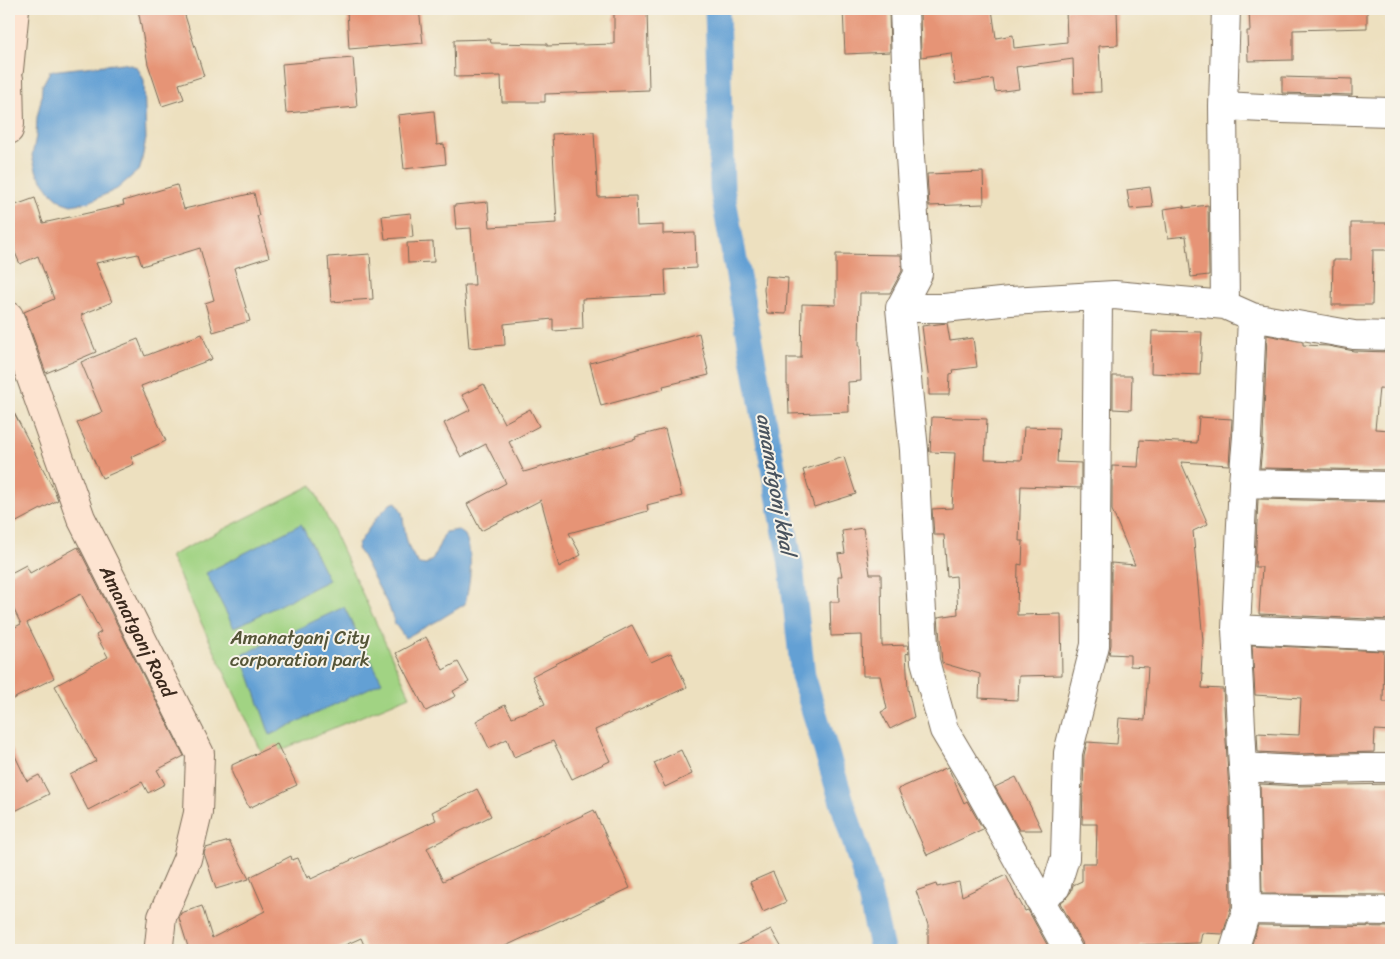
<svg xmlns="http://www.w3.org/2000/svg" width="1400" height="959" viewBox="0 0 1400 959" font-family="Sriracha,sans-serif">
  <rect width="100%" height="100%" fill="#f7f3e8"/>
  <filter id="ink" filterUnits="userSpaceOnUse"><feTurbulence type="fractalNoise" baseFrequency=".02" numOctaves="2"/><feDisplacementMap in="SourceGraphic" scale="10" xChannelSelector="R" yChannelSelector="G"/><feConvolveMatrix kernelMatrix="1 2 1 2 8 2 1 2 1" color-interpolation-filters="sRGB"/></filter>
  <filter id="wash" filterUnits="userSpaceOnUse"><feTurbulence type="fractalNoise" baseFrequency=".0096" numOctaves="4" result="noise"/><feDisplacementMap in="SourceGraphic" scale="20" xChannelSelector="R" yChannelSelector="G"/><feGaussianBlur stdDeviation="1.12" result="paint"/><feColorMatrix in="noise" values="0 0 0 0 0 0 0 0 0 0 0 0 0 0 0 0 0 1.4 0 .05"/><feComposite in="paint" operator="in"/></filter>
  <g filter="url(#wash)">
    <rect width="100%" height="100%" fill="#ede0bf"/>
    <path fill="#a1d383" stroke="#6e7e50" d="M312,485L410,696L264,757L170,556Z"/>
    <path fill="#63a0d4" stroke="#4f6579" d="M123,63L137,67L144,80L146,139L140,169L117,189L89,202L71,205L62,202L50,191L37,173L32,156L36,136L37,117L41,100L42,86L50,71Z
      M396,502L402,512L406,537L409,548L414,557L419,564L426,565L433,559L445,532L458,530L465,535C474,556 470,582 465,604L439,620L405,638L395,624L389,607L361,554L357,549L358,544L377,517L390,504Z
      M301,524L329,580L234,628L206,573Z
      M344,607L382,682L270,735L242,655Z"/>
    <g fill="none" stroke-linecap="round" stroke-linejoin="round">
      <path stroke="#63a0d4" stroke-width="25" d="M717,9L722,189L791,565L803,676L866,879L882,950"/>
    </g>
    <g id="blocks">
      <path fill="#e69476" d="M138,9H183L204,76L179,84L184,99L162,106L148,64Z
        M347,9H419L423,43L349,49Z
        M614,9H647L649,90L545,94V102H502L501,76L455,77L454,40L490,39L491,43L547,44V46L614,44Z
        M843,9H889L890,52L845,54Z
        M920,9H992L996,38L1013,35L1014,48L1067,42L1066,9H1117L1118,45L1099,46L1101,92L1074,93L1073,59L1016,67L1019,89L995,92L993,79L955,84L951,53L921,57Z
        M1249,9H1367V28L1293,30V60L1248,61L1247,31H1250Z
        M353,58L357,107L286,113L282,64Z
        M1282,77L1352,79V95L1282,93Z
        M434,111L437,145L444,144L446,164L404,169L398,115Z
        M594,132L598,197L636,196L637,226L663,225V234L695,233L696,268L665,270L666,295L582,299L583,329L553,331V319L504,324L505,345L469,348L464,285H475L471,228L456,229L454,205L488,202L490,227L557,223L552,134Z
        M983,172L984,204L929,206L927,174Z
        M177,185L184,209L254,193L259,216H257L269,257L234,268L250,321L213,332L205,303L214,300L200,248L142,266L138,254L96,263L112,302L81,315L96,352L46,373L24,312L54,299L38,256L20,264L9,239V225L14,222L10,207L35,198L43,223L124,205L123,201Z
        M1150,187L1153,207L1130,209L1127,190Z
        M1208,205L1209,275L1191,277L1186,236L1168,238L1164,209L1184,206V208Z
        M411,213L413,237L385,239L382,216Z
        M1351,223H1391V250H1373L1372,305H1332L1333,260H1351Z
        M433,242L434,262L408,263L407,243Z
        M370,254L373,299L331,302L328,257Z
        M836,254L901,255L902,271L890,293H860L859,345H860L861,381L848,382L849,412L789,414L788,385H787V358H801L802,304L836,305Z
        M765,276L788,278L786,314L767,313L764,290Z
        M947,323L950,341L973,338L977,367L953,370L954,373L950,374L949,395H929V381L922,326Z
        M1152,331L1202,332L1200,375L1151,373Z
        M699,333L709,375L663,386L664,389L601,406L590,363Z
        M202,334L212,359L141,386L166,441L131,457L134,464L102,478L77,423L102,412L81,362L138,339L145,356Z
        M1267,335L1303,342V345L1328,346L1354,351L1391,352V389L1379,388L1375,429L1391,430V470L1260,468L1263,438Z
        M1113,376H1132L1131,410L1113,409Z
        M484,384L504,423L530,409L539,426L509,442L524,472L636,439L635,437L665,429L682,496L647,505L648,511L569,533L581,555L559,567L541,500L481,531L467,504L506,483L486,444L461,457L444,423L470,410L462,395Z
        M9,403L55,492L58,500L9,526Z
        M932,417L987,419L985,459L1022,460L1024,427L1059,428L1057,462L1081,463V488L1021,486L1019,541H1023L1022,565L1018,564L1017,615L1061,614L1062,675L1019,676L1018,700L979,698L980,674L942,663L938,617L958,614L956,576L947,577L944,535H934L932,509L952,508L955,453L930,452Z
        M1199,417L1232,419L1229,465L1181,462L1208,524L1193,531L1203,641L1201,674H1203L1202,688L1223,689L1229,792L1231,907L1223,934L1202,933L1200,943L1140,945V950H1084L1082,942L1060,903L1065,899L1071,892L1073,885L1082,881V863H1096L1097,824H1082L1084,755L1087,742L1117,744L1119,718L1145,720L1148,667L1130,666V655L1109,654L1111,645V563L1135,565L1112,510V466L1138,467L1140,440L1197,443Z
        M844,457L856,494L814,507L803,470Z
        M1258,499L1391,502V620L1259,614L1262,567H1255Z
        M863,528L870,574H881L882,646L908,645L909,654L906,653L908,689L914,717L890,729L881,712L887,709L880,676H863L862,635L831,636L830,602H839L838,576H842L838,554L845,553L842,531Z
        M78,547L184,756L157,770L165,784L148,793L142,782L88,810L70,775L96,761L55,686L108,657L96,635L101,632L81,594L27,623L54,678L9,701V630L21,624L9,600V574L26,565L30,573Z
        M632,625L651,662L671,653L687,687L595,730L610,761L572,779L553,741L514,757L507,739L489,748L476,721L505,705L512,717L545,704L532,676Z
        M426,637L443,670L458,662L469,682L453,691L456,696L426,711L396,653Z
        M1252,645L1384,651L1383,702H1391V731L1375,730L1374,752L1297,754L1258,752L1257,733L1299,735L1301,698L1255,695Z
        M9,743L27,781L39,775L49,794L9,814Z
        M277,744L297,785L249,808L232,773V765Z
        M681,750L692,774L665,787L654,763Z
        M948,767L964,803L967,801L983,829L927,855L898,789Z
        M1016,777L1042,830H1019L995,787Z
        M1260,784L1297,786L1391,784V866L1389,895L1262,894Z
        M477,789L491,816L427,848L443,881L594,810L630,888L497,950H366L361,938L334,950H189L179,918L181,913L202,906L212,938L265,911L250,877L291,856L292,860L298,858L307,878L310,876L311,879L436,820L432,812Z
        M229,841L249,879L216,889L204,853L206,848Z
        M773,872L786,902L763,912L750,882Z
        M1006,875L1018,900H1019L1025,911L1028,910L1050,950H928V925L916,891L936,884L937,887L959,882L962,896Z
        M1258,925L1391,927V950H1250Z
        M771,929L783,950H729Z"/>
    </g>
  </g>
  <g filter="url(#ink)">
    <use href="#blocks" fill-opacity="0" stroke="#796a56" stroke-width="1"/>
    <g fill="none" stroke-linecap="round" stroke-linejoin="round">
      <g stroke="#796a56" stroke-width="30">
        <path id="street" d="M904,9L909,142L918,274L900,308L914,450L920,579L925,661L944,730L969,772L1068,950
          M1226,9L1223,106L1282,109L1391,112
          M1223,106L1225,305
          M900,308H944L1010,301L1114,295L1225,305L1252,317L1247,437L1243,483L1236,629L1243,767L1245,791L1247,909L1234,950
          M1252,317L1354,335L1391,336
          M1243,483L1391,486
          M1236,629L1391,636
          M1243,767L1297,770L1365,768H1391
          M1039,899L1056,887L1065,858L1068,753L1095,645L1098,296
          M1247,909L1391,911"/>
      </g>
      <g stroke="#796a56" stroke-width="30">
        <g id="secondary">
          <path d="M9,70L15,9"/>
          <path d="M9,79L10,124L9,130"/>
          <path id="s1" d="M9,316L81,518L200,754L198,813L187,859L162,917L159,945L161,950"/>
        </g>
      </g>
      <use href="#street" stroke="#fff" stroke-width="28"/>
      <use href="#secondary" stroke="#fde4d1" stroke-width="28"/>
    </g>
  </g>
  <g text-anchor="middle" stroke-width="4" stroke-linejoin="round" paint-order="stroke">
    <g font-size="19" fill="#3b2a1e" stroke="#f7f3e8">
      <text dy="7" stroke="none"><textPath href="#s1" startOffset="341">Amanatganj Road</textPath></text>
    </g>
    <g font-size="19" fill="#545437" stroke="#f7f3e8">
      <text x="300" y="644">Amanatganj City<tspan x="300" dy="22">corporation park</tspan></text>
    </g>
    <g font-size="20" font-style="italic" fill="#49535e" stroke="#f7f3e8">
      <text transform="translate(776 484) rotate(80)" y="7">amanatgonj khal</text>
    </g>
  </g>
  <rect width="1400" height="959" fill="none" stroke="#f7f3e8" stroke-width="30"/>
</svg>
